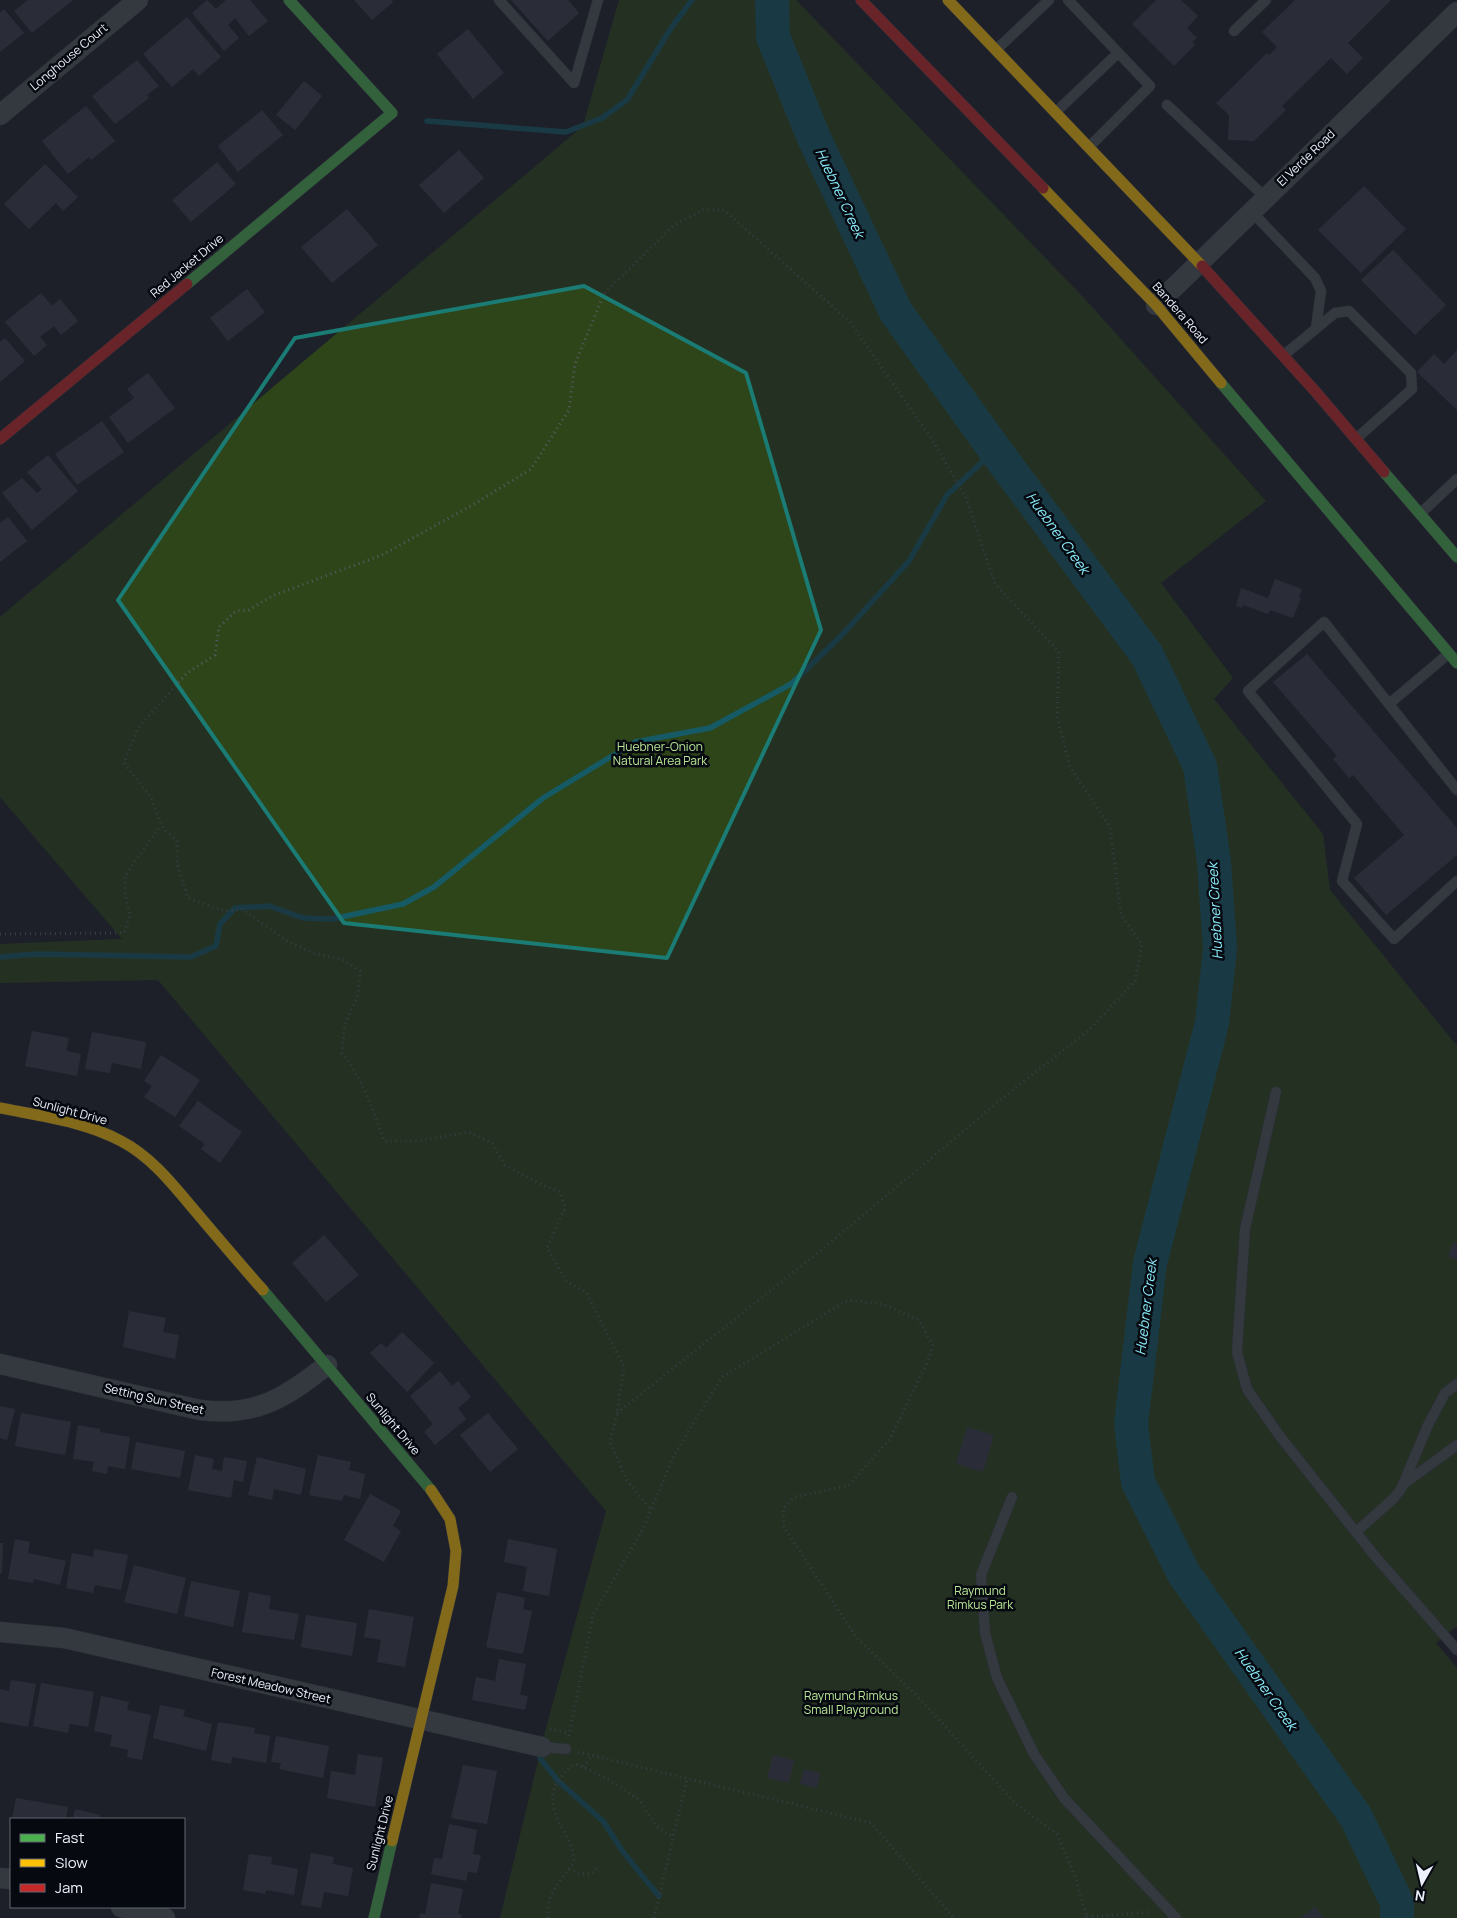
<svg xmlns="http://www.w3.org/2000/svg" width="1457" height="1918" viewBox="0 0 1457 1918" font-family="Manrope,sans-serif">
  <rect width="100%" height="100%" fill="#1d2129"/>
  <path fill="#2e4519" d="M619,0H796L1084,298L1266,501L1161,583L1233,678L1214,699L1323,834L1330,890L1457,1046V1626L1436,1643L1457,1668V1918H500L546,1728L606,1511L158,980L0,983V944L122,939L0,797V617L583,126Z"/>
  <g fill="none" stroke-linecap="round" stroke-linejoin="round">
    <path stroke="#155a64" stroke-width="5.5" d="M427,121L566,132L602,118L627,100L671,28L692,0
      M0,957L37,954L191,957L216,946L220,924L235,908L269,906L303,918L332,919L403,904L434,887L543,798L635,742L710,728L791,684L840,637L909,561L947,495L995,450
      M540,1758L558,1781L603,1821L623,1852L659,1896"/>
    <path stroke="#155a64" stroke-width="34" d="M772,0L773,37L814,138L896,312L995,450L1147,655L1200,766L1214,862L1220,949L1212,1023L1150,1263L1131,1424L1138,1482L1184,1574L1356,1817L1397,1903V1918"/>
  </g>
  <path fill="#3b3c4a" d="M28,0H73L32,33L14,11Z
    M207,0L216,9L226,0H250L268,21L249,36L235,18L228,25L239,38L224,51L192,13Z
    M354,0H392L393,2L372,20Z
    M511,0H568L579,13L548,41Z
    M1156,0H1181L1198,16L1187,28L1197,38L1192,42L1195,45L1174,66L1132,24Z
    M1295,0H1391L1348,43L1363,58L1347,74L1331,58L1282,106L1286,110L1254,141L1228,140L1229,115L1216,103L1267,53L1269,55L1277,47L1262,32Z
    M4,9L24,33L0,52V13Z
    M187,17L221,57L199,76L193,69L172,87L143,54Z
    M468,29L504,73L473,99L437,54Z
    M137,60L159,86L147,95L149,98L115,124L92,96Z
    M304,81L322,96L295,130L276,115Z
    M86,106L115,141L91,160L89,157L68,174L42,141Z
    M262,110L283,135L238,172L218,146Z
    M459,150L484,178L444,213L419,185Z
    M217,162L236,184L191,222L172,200Z
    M45,164L78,197L63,211L56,203L29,229L4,204Z
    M1364,186L1406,229L1361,273L1318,230Z
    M347,209L378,245L332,283L301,247Z
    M1393,250L1446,305L1415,335L1361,280Z
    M247,289L265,312L228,341L210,318Z
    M41,293L52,306L60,299L78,321L61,335L54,326L40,337L47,345L34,356L5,322Z
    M5,338L25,361L0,382V342Z
    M1457,350V410L1417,372L1434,354L1444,364Z
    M148,373L175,408L128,443L109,417L134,398L127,389Z
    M102,421L124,452L77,485L55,454Z
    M48,455L78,491L32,530L2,493L22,478L37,493L42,489L27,472Z
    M8,517L27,541L0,562V523Z
    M1275,579L1302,589L1299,598H1301L1293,618L1270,610L1268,614L1243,605L1242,608L1236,606L1241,588L1268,598Z
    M1307,654L1457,828V855L1386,915L1354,878L1404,835L1353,775L1349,778L1333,759L1337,756L1273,682Z
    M32,1031L69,1038L66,1051L81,1054L77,1076L25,1066Z
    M92,1032L146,1042L141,1069L112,1063L110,1073L85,1069Z
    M161,1055L200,1080L175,1117L144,1097L152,1086L144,1081Z
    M198,1101L242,1132L220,1163L201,1149L205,1144L179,1126Z
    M324,1235L359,1275L326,1302L292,1263Z
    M1454,1242L1457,1243V1260L1448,1256Z
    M129,1311L166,1318L163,1332L179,1335L175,1359L123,1347Z
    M402,1332L434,1363L407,1392L370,1353L381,1343L386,1348Z
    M440,1371L452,1386L458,1381L471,1397L458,1408L466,1419L435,1445L424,1432L433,1424L410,1396Z
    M0,1406L15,1409L7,1440L0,1438Z
    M21,1413L71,1422L65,1455L15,1446Z
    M488,1413L518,1449L490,1472L460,1435Z
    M78,1425L100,1429V1432L130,1437L125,1469L108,1466L107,1474L92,1471L94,1462L73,1459Z
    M967,1427L994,1435L983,1472L956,1464Z
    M136,1442L185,1451L180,1478L131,1469Z
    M195,1455L214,1459L212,1469L222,1471L224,1457L247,1461L243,1482L234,1480L231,1498L188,1490Z
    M318,1455L351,1462L349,1470L365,1474L360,1499L344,1495L342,1501L309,1495Z
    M257,1457L306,1469L301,1495L274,1489L272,1500L248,1495Z
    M370,1494L401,1511L393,1526L401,1531L384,1562L344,1540Z
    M15,1539L30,1542L28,1553L66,1561L60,1585L34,1579L33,1583L8,1579Z
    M508,1539L557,1549L549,1596L523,1591L527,1567L504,1562Z
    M0,1543H3L2,1573H0Z
    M94,1549L128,1555L121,1590L95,1585L93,1593L66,1588L72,1553L93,1557Z
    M134,1565L186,1578L177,1614L124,1602Z
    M191,1581L240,1591L233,1627L184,1616Z
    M249,1592L271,1596L269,1609L299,1614L294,1640L242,1632Z
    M497,1592L525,1598L523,1609L532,1611L523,1654L486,1647Z
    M369,1609L414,1617L405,1667L377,1662L381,1640L364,1637Z
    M306,1615L357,1623L352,1656L301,1647Z
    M499,1659L526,1664L520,1695L528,1696L525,1710L472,1700L476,1677L495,1681Z
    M11,1680L36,1684L28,1727L0,1722V1689L9,1691Z
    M41,1683L94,1692L88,1727L70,1724L68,1733L33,1726Z
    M101,1696L129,1702L127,1710L151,1715L142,1760L127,1757L128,1750L110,1746L112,1735L94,1731Z
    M160,1705L185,1710L183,1716L212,1724L206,1751L153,1738Z
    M218,1722L255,1728L254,1733L270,1736L266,1763L232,1757L231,1764L211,1760Z
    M276,1736L329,1746L323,1778L279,1769L281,1763L271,1762Z
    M358,1754L383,1758L375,1807L327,1798L331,1771L355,1775Z
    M773,1755L794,1760L789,1783L767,1778Z
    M463,1765L497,1771L487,1824L451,1818Z
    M804,1769L820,1773L817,1788L800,1784Z
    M16,1798L68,1807L66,1819H12Z
    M75,1809L100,1815L99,1819H73Z
    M449,1824L477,1830L473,1854L481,1855L477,1873L468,1872L466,1881L431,1874L434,1858L442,1859Z
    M311,1853L334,1857L333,1864L353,1868L348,1896L324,1892L321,1908L301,1905Z
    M249,1854L272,1857L271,1864L298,1869L294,1895L266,1890L265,1894L243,1890Z
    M431,1883L463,1889L458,1914L462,1915L461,1918H419L420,1913L425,1914Z
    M1315,1907L1324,1918H1300Z"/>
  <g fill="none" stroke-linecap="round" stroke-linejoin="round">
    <g stroke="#3a3d44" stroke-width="11">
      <path id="lane" d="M499,0L574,83L598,0
        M1068,0L1150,86L1090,146
        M1234,31L1266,0
        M997,49L1049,0
        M1167,105L1266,198
        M1057,111L1118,53
        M1252,212L1315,278L1321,291L1316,328
        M1284,355L1335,313L1349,311L1411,373L1412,389L1357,438
        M1421,513L1457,479
        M1389,704L1447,655
        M1457,790L1324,622L1248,691L1357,824L1342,881L1394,939L1457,881
        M1276,1092L1245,1229L1237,1352L1247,1389L1279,1435L1374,1555L1457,1650
        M1405,1483L1457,1445
        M1012,1497L981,1575L985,1633L997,1678L1034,1754L1064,1798L1176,1918
        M1356,1532L1393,1499L1401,1489L1428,1425L1445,1393L1457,1384
        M542,1747L566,1749"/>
    </g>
    <g stroke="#3a3d44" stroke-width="21">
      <path id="street" d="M0,115L138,0
        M1156,305L1457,12
        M0,1364L200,1410C256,1417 285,1398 327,1365
        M0,1632L64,1638L542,1747
        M0,1878L11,1879
        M121,1907L165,1918"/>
    </g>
    <g stroke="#3a3d44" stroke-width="12">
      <path id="fast" d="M187,284L392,113L289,0
        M1221,383L1457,663
        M1384,472L1457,557
        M263,1290L431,1490
        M374,1918L392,1841"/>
    </g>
    <g stroke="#3a3d44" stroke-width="12">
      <path id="slow" d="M948,0L1202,266
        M1043,188L1156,305L1221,383
        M0,1108C40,1116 84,1121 121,1141C152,1157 174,1186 196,1212C218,1238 240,1264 263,1290
        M392,1841L453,1586L456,1551L450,1519L431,1490"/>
    </g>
    <g stroke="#3a3d44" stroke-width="12">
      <path id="jam" d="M861,0L1043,188
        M1202,266L1315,391L1384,472
        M0,439L187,284"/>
    </g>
    <path stroke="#585c62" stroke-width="3" stroke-dasharray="1 4" stroke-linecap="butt" d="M0,934L124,933L130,915L125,894V876L161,825
      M617,1413L819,1252L1010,1092L1088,1031L1135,981L1142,944L1121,915L1110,827L1070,767L1057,717L1059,652L995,584L966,498L935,444L850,322L724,210H703L673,226L604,294L575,364L569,410L531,469L476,503L382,555L272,596L249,610L236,611L219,627L215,655L187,673L138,728L124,763L150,796L163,828L177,841V863L188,898L224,911L242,909L288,942L314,953L342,959L360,971L358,995L345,1024L342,1053C363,1080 373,1109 384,1141H418L469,1132L492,1143L505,1165L538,1183L560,1192L565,1208L547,1248L567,1282L586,1292L624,1367L617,1413L610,1442L626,1479L651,1510
      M550,1729L569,1733
      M569,1736L593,1615L644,1527L674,1455L722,1377L848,1300L882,1304L919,1320L933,1346L928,1361L890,1439L848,1486L794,1497L783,1509L784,1527L856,1637L920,1699L1015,1803L1057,1834L1075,1876L1087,1917L1085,1918
      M578,1752L871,1823L954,1918
      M584,1767L591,1756
      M569,1869L581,1874H591L597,1868
      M1087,1917L1151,1912
      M548,1918C545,1893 562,1881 574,1861C573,1856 573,1850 571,1845C561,1824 543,1803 559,1780C564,1773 568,1768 576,1764L596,1773L618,1785L640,1801L656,1826L673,1837
      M654,1918L687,1779"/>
    <use href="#lane" stroke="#50545a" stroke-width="10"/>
    <use href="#street" stroke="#50545a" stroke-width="20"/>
    <use href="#fast" stroke="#4caf50" stroke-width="11"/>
    <use href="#slow" stroke="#ffc107" stroke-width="11"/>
    <use href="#jam" stroke="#c62828" stroke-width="11"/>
  </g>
  <path d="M0 0H1457V1918H0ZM584,286L746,373L821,630L667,958L344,923L118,600L295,338Z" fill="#1d2129" fill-opacity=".55" fill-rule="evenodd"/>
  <path fill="none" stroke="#1a7c75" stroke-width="4" stroke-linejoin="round" d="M584,286L746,373L821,630L667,958L344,923L118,600L295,338Z"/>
  <g text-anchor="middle" stroke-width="5" stroke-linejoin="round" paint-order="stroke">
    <g font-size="12" fill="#ecf1fc" stroke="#060910">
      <text transform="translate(69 57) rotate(-40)" y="4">Longhouse Court</text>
      <text transform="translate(1306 158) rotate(-44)" y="4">El Verde Road</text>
      <text transform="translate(187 266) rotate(-40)" y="4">Red Jacket Drive</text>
      <text transform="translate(1180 313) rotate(49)" y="4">Bandera Road</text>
      <text transform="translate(70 1111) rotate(15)" y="4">Sunlight Drive</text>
      <text transform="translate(154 1399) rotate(13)" y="4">Setting Sun Street</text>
      <text transform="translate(393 1424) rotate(50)" y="4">Sunlight Drive</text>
      <text transform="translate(271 1686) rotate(13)" y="4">Forest Meadow Street</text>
      <text transform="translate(380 1833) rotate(-76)" y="4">Sunlight Drive</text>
    </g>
    <g font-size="12" fill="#bae896" stroke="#060910">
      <text x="660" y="751">Huebner-Onion<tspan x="660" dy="14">Natural Area Park</tspan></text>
      <text x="980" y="1595">Raymund<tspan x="980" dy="14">Rimkus Park</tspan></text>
      <text x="851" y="1700">Raymund Rimkus<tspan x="851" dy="14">Small Playground</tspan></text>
    </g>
    <g font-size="14" font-style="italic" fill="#89ecfb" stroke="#060910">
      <text transform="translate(840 193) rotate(65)" y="5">Huebner Creek</text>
      <text transform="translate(1058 533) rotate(54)" y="5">Huebner Creek</text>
      <text transform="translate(1215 911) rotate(-93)" y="5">Huebner Creek</text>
      <text transform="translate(1146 1307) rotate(-83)" y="5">Huebner Creek</text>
      <text transform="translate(1266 1689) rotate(55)" y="5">Huebner Creek</text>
    </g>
  </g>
  <rect x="10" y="1818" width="175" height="90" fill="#060910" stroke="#62666e"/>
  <rect x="20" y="1834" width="25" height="8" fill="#4caf50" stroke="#62666e"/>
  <text x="55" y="1843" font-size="15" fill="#ecf1fc">Fast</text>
  <rect x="20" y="1859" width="25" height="8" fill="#ffc107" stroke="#62666e"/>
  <text x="55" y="1868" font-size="15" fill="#ecf1fc">Slow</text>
  <rect x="20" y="1884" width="25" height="8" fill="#c62828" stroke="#62666e"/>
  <text x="55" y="1893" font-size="15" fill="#ecf1fc">Jam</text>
  <g transform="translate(1422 1883) rotate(188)" stroke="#060910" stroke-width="4" paint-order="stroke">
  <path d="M0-4L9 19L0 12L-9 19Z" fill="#ecf1fc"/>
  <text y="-8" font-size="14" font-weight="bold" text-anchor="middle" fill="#ecf1fc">N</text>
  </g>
</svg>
